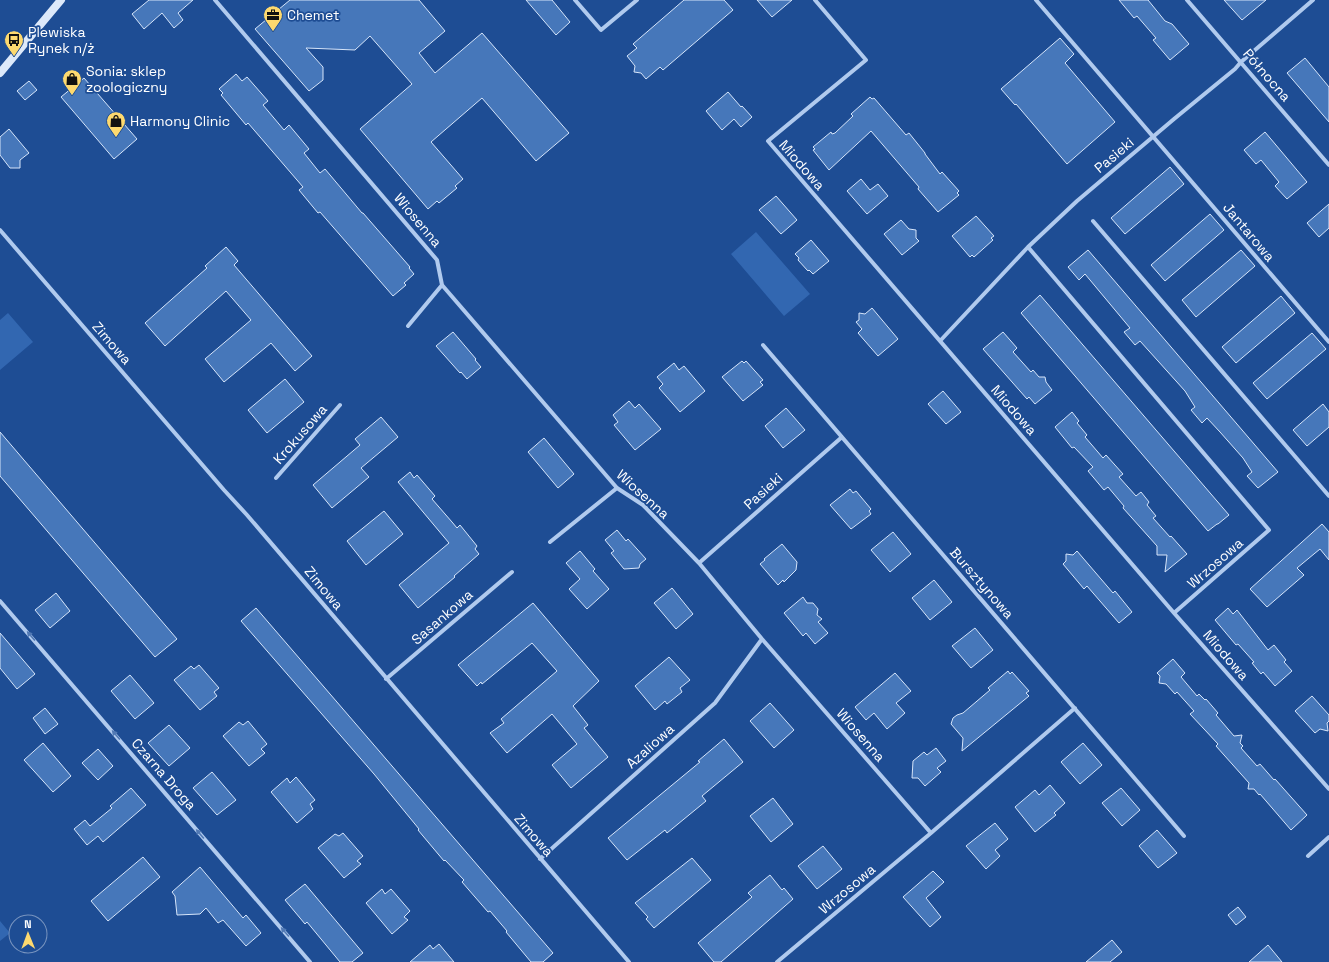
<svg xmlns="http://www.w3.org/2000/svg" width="1329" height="962" viewBox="0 0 1329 962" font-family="'Space Grotesk',sans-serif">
  <rect width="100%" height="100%" fill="#1e4d94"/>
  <path fill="#3267b1" d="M756,232L810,294L784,316L731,254Z
    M8,313L33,342L0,370V320Z
    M0,921L10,933L0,941Z"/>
  <path fill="#4677ba" stroke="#d6e5fa" d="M149,0H193L178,13L183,20L174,28L162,13L144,29L132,14Z
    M290,0H419L445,31L419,53L435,73L482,33L569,133L536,161L482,98L431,142L463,179L455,186L457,188L439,203L437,201L428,209L360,129L412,84L370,36L355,50L306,48L323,67V80L309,91L255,29Z
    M526,0H552L570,22L556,35Z
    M684,0H724L733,10L663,70L660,67L646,79L641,73L634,72L635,66L627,56L637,48L633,44Z
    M757,0H792L772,17Z
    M1119,0H1148L1165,21L1172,24L1189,44L1170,60L1153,40L1156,38L1137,16L1134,18Z
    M1224,0H1266L1242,20Z
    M1060,38L1074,54L1065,63L1115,122L1067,164L1016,104L1015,105L1001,89Z
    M1305,58L1329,87V122L1287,73Z
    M236,74L242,81L247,77L268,101L263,105L284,130L289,125L309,149L304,153L320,173L325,169L362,213H363L410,267L409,268L414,274L404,283L406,285L393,296L320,212L318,213L299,190L303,187L248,123L246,125L221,95L223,93L219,89Z
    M84,78L137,139L114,159L61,97Z
    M29,81L37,90L25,100L17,91Z
    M728,92L741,107L742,106L752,117L741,127L734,119L722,130L706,111Z
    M870,97L872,99L874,98L906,135L909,133L925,153V154L940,174L942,172L959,191L957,193L959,195L938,212L918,189L919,187L871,131L829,170L813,150L815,149L813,147L831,132L832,134L835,133L853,116L851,114Z
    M9,129L29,153L20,160V168H10L0,155V137Z
    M1265,132L1307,182L1287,199L1275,186L1279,182L1261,160L1256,164L1244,150Z
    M1170,167L1184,184L1125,234L1111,218Z
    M861,179L870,190L878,184L888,196L867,214L847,191Z
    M776,196L797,220L781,234L759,210Z
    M1329,204V228L1319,237L1307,223Z
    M1210,214L1224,230L1165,281L1151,265Z
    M976,216L994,236L991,238L993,240L974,257L972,255L970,257L952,236Z
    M901,220L909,229L916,230V238L919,241L902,255L884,234Z
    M811,240L829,261L813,274L809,270L808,271L798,260L799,258L795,254Z
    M226,247L238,261L234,265L312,356L295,371L271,343L224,382L205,359L251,320L226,291L165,346L145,323L207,268L205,266Z
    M1088,250L1278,472L1258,488L1247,476L1252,472L1243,458L1220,432L1207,418L1202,423L1191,410L1195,407L1185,391L1140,341L1135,345L1124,332L1130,328L1085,274L1079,280L1068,267Z
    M1241,250L1255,266L1196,317L1182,300Z
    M1040,295L1229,515L1218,524H1217L1208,531L1021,313Z
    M1281,296L1295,313L1236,363L1222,347Z
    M872,308L898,339L878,356L858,333L862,329L856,322L859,320V313L865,314Z
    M453,332L476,359L475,360L481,367L467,379L461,372L460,373L436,346Z
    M1003,332L1017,348L1013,352L1031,372L1033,370L1039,377H1045L1046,382L1052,390L1035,404L1029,397L1027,399L983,349Z
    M1312,333L1326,349L1267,399L1253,383Z
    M742,361L744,363L746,361L763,380L760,382L763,385L743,401L722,377Z
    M674,363L679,370L684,366L705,391L680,412L659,388L663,384L657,377Z
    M285,379L304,402L267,433L248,410Z
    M943,391L961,412L946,424L928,404Z
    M629,401L635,408L639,404L661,429L635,450L614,425L618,422L613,415Z
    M1323,404L1329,412V427L1307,446L1293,430Z
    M786,408L805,430L783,448L765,426Z
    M1072,412L1079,421L1077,423L1087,435L1085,437L1103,458L1106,455L1123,474L1119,477L1136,496L1141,492L1149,502L1147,505L1156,516L1153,518L1170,537L1171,536L1187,554L1165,572L1167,555H1157V546L1123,508L1124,506L1108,487L1104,490L1088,471L1093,467L1074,447L1072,448L1055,427Z
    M381,417L398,437L361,468L369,477L332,508L313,485L360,445L355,439Z
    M0,432L177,639L155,657L0,476Z
    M544,438L574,474L558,488L528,452Z
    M410,472L414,478L417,475L435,496L432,499L452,522L457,528L460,525L477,546L475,549L479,554L454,576L455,577L418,608L399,585L449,543L398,482Z
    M850,489L853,493L856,491L871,509L869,511L871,514L851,529L830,505Z
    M384,511L403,534L366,565L347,541Z
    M1322,524L1329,532V560L1320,549L1297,568L1304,575L1267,607L1250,589Z
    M617,530L626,541L628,539L646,559L640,564L639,568L624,569L611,553L614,551L605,540Z
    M893,532L911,554L890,572L871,550Z
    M782,544L797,562L796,570L784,582L783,580L778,585L760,564L765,560L764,559Z
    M580,551L595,569L593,571L609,589L587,609L569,589L580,579L566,563Z
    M1077,551L1113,593L1115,591L1132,612L1119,623L1087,586L1084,589L1063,564L1066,561V554L1073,555Z
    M934,580L952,602L930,620L912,598Z
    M672,588L693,614L676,629L654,603Z
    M56,593L70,611L50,628L35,610Z
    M803,597L807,603H813L818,609L817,615L822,619L818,622L828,633L815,644L806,633L803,636L784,613Z
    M533,603L599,681L573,706L588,725L584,728L608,757L571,788L552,765L577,744L552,714L507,753L490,733L504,723L501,719L557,671L532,643L482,684L481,682L477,686L458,665Z
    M256,608L553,953L543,962H531L506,932L507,931L490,911L488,912L462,882L464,880L445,860L444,861L423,836L418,830L419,829L374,774L241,621Z
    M1228,608L1233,614L1237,610L1268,650L1274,645L1286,660L1284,662L1292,671L1275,686L1263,672L1261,674L1252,663L1254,662L1238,644L1236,645L1215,620Z
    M975,628L993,650L971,668L952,646Z
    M0,633L35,674L17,689L0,668Z
    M669,657L690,680L680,688L682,692L667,704L665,701L655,710L635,686Z
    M1173,659L1185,673L1181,677L1197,696L1199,694L1205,700L1206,699L1218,713L1216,715L1234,736L1242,735L1240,743L1243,746L1241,748L1257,766L1260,764L1274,780L1275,779L1307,815L1291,830L1260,794L1259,795L1254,789H1248L1249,783L1216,746L1218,744L1190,714L1194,711L1177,692L1175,694L1166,684L1159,683L1160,676L1157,673Z
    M199,665L219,688L214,692L217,696L200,710L174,680L191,666L194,669Z
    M1008,671L1010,674L1012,672L1029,691L1026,693L1029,696L962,751L963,738L951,724L953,718L957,715L963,713L990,690L988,688Z
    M895,673L911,691L896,703L905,713L887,729L874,713L866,720L855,707Z
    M130,675L154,703L135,719L111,691Z
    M1312,696L1329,715V721L1327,723L1328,731L1320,729L1315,733L1295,711Z
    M770,703L794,730L774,748L750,721Z
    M45,708L58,724L45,734L33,718Z
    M248,721L267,744L261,749L265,753L249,766L223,736L239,722L243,725Z
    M169,725L190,748L169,766L148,743Z
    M724,739L743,762L702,796L706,801L667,833L665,830L627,860L608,838L700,762L698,761Z
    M43,743L71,776L53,792L24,760Z
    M1083,743L1102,765L1080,784L1061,762Z
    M936,748L946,761L937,768L941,772L925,786L918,778H912L913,761L924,752L927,755Z
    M98,749L113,766L98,780L82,763Z
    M212,772L236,800L217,815L193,788Z
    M296,777L315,800L310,804L313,809L297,823L271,792L287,778L290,783Z
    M1050,785L1065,803L1054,813L1056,815L1035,832L1015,807L1035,790L1039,795Z
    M131,788L146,805L103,842L98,836L87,845L74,829L85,820L90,826L112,808L110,806Z
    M1121,788L1140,810L1122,826L1102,803Z
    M773,798L793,824L771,842L750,816Z
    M995,823L1008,839L995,850L1000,856L986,869L966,846Z
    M1157,830L1177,853L1158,868L1139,846Z
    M343,833L363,856L357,861L361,864L344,878L318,848L335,834L339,836Z
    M823,846L842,869L817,889L798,866Z
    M143,857L160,877L108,921L91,901Z
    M692,858L711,880L654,928L646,919L648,917L635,903Z
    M200,867L243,918L246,915L261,933L246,946L223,920L218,923L206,908L200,914L177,915L175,896L172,892Z
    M933,871L944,882L926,898L941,917L930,927L903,897Z
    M770,875L782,890L784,888L793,899L721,962H714L698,943L752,897L748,893Z
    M305,884L363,953L352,962H340L307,922L305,924L285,900Z
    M382,889L385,894L391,889L410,911L404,917L408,920L392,934L366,903Z
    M1238,907L1246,917L1236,925L1228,915Z
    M1112,940L1122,952L1110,962H1086Z
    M439,944L454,962H410L430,945L433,949Z
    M1268,945L1282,962H1249Z"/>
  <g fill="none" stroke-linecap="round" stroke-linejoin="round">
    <path stroke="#b0caee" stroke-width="4" d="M215,0L437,260L442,285L617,488L643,505L699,563L762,639L931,833
      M575,0L601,30L637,0
      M815,0L866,60L768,141L1174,613L1329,789
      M1036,0L1329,342
      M1187,0L1329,165
      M1093,221L1329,496
      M0,230L224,490L247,515L629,962
      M1028,247L1269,530L1174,613
      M408,326L442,285
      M940,341L1028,247L1077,201L1174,119L1235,69L1241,62L1313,0
      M763,345L1184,836
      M276,478L340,405
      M550,542L617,488
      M699,563L842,437
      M0,601L310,962
      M386,679L512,572
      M1308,856L1329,837
      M540,859L715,703L762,639
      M777,962L931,833L1075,708"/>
    <path stroke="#dde9fa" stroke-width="8" d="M0,73L61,0"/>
  </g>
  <defs><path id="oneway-solid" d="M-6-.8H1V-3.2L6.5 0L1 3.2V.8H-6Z"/></defs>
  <g fill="#5179b4">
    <use href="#oneway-solid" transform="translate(31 636) rotate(-131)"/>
    <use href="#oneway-solid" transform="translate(116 735) rotate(-131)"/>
    <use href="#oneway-solid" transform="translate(200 834) rotate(-130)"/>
    <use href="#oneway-solid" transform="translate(285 932) rotate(-131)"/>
  </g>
  <defs>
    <g id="office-pin" transform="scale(1)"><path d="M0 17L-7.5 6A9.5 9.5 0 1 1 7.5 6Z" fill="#fdd96f" stroke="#1e4d94"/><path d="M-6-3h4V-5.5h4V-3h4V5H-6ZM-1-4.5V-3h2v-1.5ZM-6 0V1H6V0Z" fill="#111"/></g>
    <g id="bus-pin" transform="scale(1)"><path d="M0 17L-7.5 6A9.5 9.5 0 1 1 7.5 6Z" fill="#fdd96f" stroke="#1e4d94"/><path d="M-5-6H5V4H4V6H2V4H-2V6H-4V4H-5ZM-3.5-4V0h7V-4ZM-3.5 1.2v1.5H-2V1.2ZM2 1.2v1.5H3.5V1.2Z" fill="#111"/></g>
    <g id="shop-pin" transform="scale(1)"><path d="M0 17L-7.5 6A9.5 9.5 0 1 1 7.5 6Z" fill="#fdd96f" stroke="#1e4d94"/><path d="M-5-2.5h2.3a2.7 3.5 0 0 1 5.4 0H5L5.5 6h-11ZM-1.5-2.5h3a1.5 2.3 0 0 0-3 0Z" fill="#111"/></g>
  </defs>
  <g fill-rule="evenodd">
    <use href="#office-pin" x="273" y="15"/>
    <use href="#bus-pin" x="14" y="40"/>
    <use href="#shop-pin" x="72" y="79"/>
    <use href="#shop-pin" x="116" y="121"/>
  </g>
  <g text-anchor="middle" stroke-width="3.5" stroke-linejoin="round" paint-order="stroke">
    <g font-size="14" fill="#fff" stroke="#1e4d94" text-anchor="start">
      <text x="287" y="20">Chemet</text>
      <text x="28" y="37">Plewiska<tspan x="28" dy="16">Rynek n/ż</tspan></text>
      <text x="86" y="76">Sonia: sklep<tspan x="86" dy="16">zoologiczny</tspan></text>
      <text x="130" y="126">Harmony Clinic</text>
    </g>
    <g font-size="14" fill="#fff" stroke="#1e4d94">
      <text transform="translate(1267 75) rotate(49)" y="5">Północna</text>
      <text transform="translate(1114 155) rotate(-40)" y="5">Pasieki</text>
      <text transform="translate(802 165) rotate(49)" y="5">Miodowa</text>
      <text transform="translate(418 220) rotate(50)" y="5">Wiosenna</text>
      <text transform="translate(1249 232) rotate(50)" y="5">Jantarowa</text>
      <text transform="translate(112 343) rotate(49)" y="5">Zimowa</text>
      <text transform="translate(1014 410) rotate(49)" y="5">Miodowa</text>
      <text transform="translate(300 434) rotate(-49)" y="5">Krokusowa</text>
      <text transform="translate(763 491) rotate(-42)" y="5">Pasieki</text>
      <text transform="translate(643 494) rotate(42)" y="5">Wiosenna</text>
      <text transform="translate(1215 563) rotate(-41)" y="5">Wrzosowa</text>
      <text transform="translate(982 583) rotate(49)" y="5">Bursztynowa</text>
      <text transform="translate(324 588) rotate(50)" y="5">Zimowa</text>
      <text transform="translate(442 617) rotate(-41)" y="5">Sasankowa</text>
      <text transform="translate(1226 655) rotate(49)" y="5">Miodowa</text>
      <text transform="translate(861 735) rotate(49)" y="5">Wiosenna</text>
      <text transform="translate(650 746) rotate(-42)" y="5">Azaliowa</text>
      <text transform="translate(164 774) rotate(49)" y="5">Czarna Droga</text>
      <text transform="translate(534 835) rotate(49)" y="5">Zimowa</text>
      <text transform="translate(847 889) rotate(-40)" y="5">Wrzosowa</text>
    </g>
  </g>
  <g transform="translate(28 934) rotate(359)"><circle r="19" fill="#1e4d94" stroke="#7894bf"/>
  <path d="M0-3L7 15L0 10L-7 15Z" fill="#fdd96f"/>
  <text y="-6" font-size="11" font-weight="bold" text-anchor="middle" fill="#ffffff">N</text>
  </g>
</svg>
